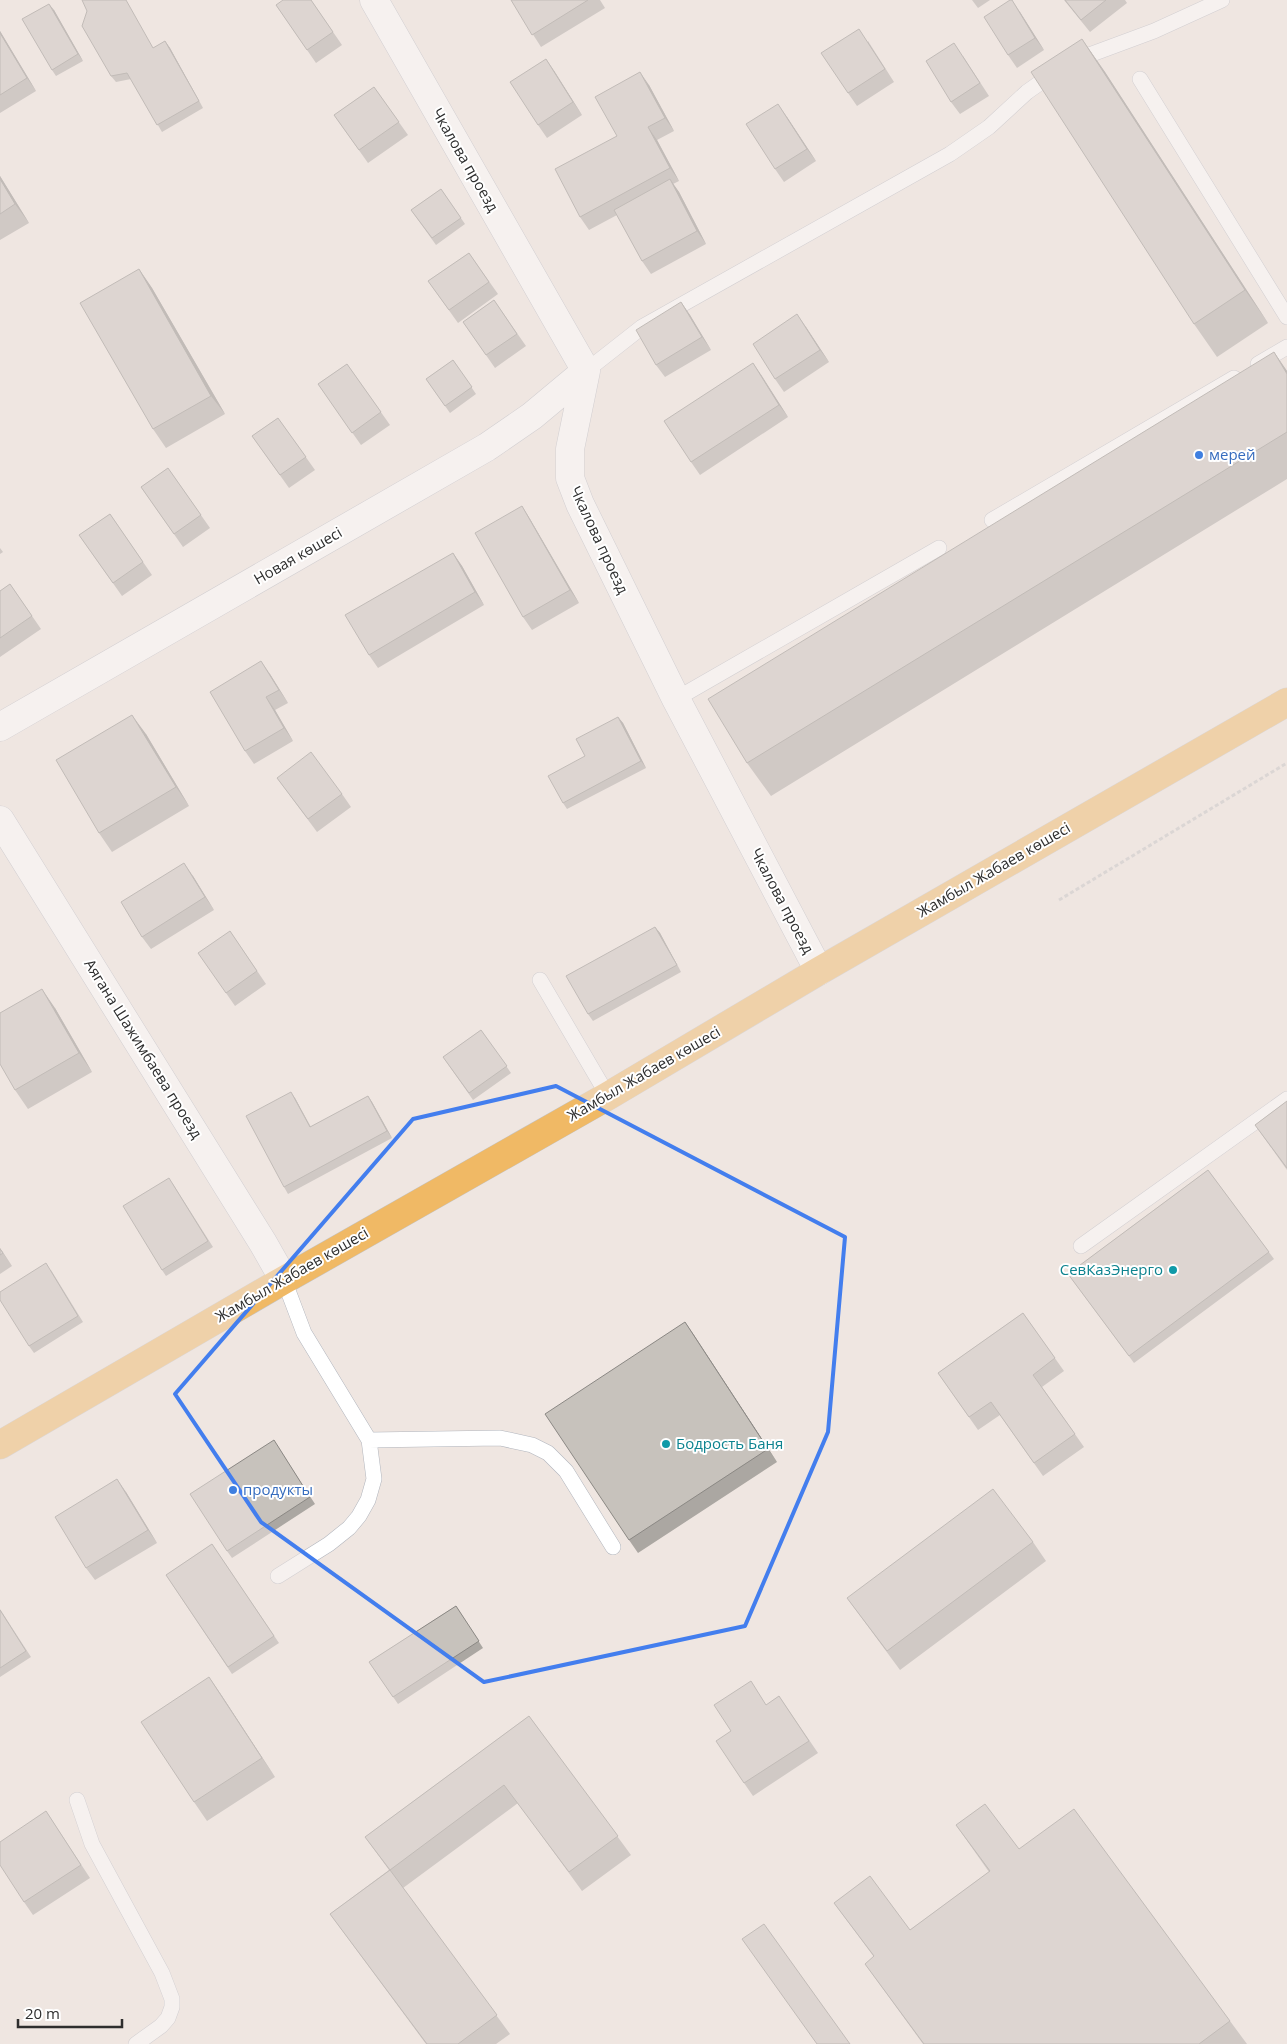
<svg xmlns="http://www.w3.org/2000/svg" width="1287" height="2044" viewBox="0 0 1287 2044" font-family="'Open Sans',sans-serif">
  <rect width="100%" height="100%" fill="#efe6e1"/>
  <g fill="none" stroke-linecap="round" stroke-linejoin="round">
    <g stroke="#b1b5bd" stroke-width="16">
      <path id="service" d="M1073,61L1154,31L1222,0
        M1140,79L1287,317
        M1258,364L1287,347
        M586,371L642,327L950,154L989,127L1027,92L1054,73
        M992,520L1234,378
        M676,699L939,548
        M540,980L608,1096
        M1081,1246L1287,1099
        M369,1440L500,1438L532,1445L548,1453L566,1471L613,1547
        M278,1576L329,1544L349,1528L359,1516L368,1500L374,1479L369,1440L304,1333L284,1280
        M77,1800L92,1844L162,1973L172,1999V2007L168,2018L161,2026L136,2044"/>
    </g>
    <g stroke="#b1b5bd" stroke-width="29">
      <path id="minor" d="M374,0L586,371L570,449V478L580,504L676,699L819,971
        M0,727L487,447L532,416L586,371
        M0,820L263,1243L284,1280"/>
    </g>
    <g stroke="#c4c4c4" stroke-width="29">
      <path id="primary" d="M0,1445L284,1280L608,1096L819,971L1287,702"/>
    </g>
    <path stroke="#c4c4c4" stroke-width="3" stroke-dasharray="4 2.5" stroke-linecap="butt" d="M1059,900L1287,763"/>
    <use href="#service" stroke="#fff" stroke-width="15"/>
    <use href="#minor" stroke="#fff" stroke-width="28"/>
    <use href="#primary" stroke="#f0b965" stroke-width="28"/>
  </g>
  <path fill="#aba7a2" d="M311,0L342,45L316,63L276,5Z
    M511,0H600L605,8L541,47Z
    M972,0H990L978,8Z
    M1064,0H1125L1127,3L1090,32Z
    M54,10L83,61L56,76L52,70Z
    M1020,12L1044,50L1017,68L1008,55Z
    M0,31L36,91L0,113Z
    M1082,39L1105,72L1268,323L1217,357L1194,324Z
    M165,41L170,48L203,108L162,132L131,79L116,82L111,76L154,48Z
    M868,41L894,82L857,106L848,93Z
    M963,56L989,96L960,114L951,102Z
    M546,59L582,115L547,138L538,125Z
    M649,85L674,131L657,140L679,181L673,184L679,192L706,244L651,274L642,261L617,215L589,230L580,217L617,136Z
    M374,87L408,135L368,163L334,115Z
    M787,117L816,161L784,182L775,169Z
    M0,176L29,223L0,240Z
    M441,189L465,224L436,245L411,210Z
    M469,253L498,294L458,323L428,281Z
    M139,269L152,288L225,414L166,448L153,429Z
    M494,300L526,346L495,368L463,322Z
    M681,302L690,315L711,350L665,377L656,365Z
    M806,327L829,362L784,392L775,379Z
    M1274,352L1287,371V479L771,796L747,763Z
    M453,360L476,394L450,413L426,379Z
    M753,363L788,417L700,475L691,462Z
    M347,364L390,425L361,445L318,384Z
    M278,418L315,470L289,488L252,436Z
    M168,468L210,528L183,547L141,487Z
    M522,506L530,519L579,603L532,630L523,617Z
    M110,514L152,575L122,596L79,535Z
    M0,548L3,552L0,554Z
    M453,553L462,566L484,605L378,668L369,655Z
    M10,584L41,629L0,657V591Z
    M270,674L288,703L275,710L293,741L254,764L245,751Z
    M618,717L623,723L646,768L567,809L563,803L585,756Z
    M146,734L189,806L112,852L99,833Z
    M277,778L342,794L351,807L317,832Z
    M193,876L214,910L151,949L142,937Z
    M655,927L660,933L681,972L593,1021L588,1014Z
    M230,931L266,984L235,1006L226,993Z
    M55,1008L92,1072L28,1109L15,1090Z
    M481,1030L511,1073L473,1100L443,1057Z
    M368,1096L372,1102L392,1138L288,1194L284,1187L295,1098L311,1127Z
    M1287,1101V1170L1255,1125Z
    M1208,1170L1274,1259L1134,1363L1068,1274Z
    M173,1184L213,1247L166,1276L162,1270Z
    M0,1248L12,1266L0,1274Z
    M51,1270L83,1322L34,1353L29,1346Z
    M1023,1313L1064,1371L1042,1387L1084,1447L1043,1476L1000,1415L978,1430L938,1373Z
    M685,1322L777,1462L638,1553L629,1540Z
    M278,1447L315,1504L232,1558L227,1551Z
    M126,1492L157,1543L95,1580L86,1568Z
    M1033,1542L1046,1561L900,1670L847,1598Z
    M212,1544L279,1643L232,1674L166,1575Z
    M456,1606L483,1648L398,1704L369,1662Z
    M0,1609L31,1657L0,1677Z
    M209,1677L222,1696L275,1777L207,1821L194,1802Z
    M779,1696L818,1753L753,1796L744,1783L731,1731L767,1705Z
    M529,1716L631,1855L582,1891L518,1803L403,1888L510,2034L496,2044H426L330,1914L389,1870L365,1837Z
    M46,1811L90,1878L33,1915L24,1902Z
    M956,1825L1019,1849L1230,2021L1247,2044H923L865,1964L874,1957L834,1903L910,1930L989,1872Z"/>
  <path fill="#8b8884" d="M1012,0L1020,12L1044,50L1035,38Z
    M49,4L54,10L83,61L78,54Z
    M0,31L36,91L27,78L0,33Z
    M1082,39L1105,72L1268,323L1245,290Z
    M165,41L170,48L203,108L199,101Z
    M546,59L555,72L582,115L573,102Z
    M640,72L649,85L674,131L665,118Z
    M778,104L787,117L816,161L807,149Z
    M648,127L657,140L679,181L670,168Z
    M0,176L29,223L15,204L0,179Z
    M670,179L679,192L706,244L697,231Z
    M139,269L152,288L225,414L211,396Z
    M681,302L690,315L711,350L702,337Z
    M797,314L806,327L829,362L820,350Z
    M1274,352L1287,371V374Z
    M753,363L762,376L788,417L779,405Z
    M522,506L530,519L579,603L570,590Z
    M453,553L462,566L484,605L475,592Z
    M261,661L270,674L288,703L279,690Z
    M266,697L275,710L293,741L284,728Z
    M132,715L146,734L189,806L176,787Z
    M618,717L623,723L646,768L641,761Z
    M184,863L193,876L214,910L205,897Z
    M655,927L660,933L681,972L677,965Z
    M42,989L55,1008L92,1072L79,1053Z
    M291,1092L295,1098L314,1134L310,1127Z
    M368,1096L372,1102L392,1138L387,1131Z
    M0,1248L12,1266L0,1249Z
    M685,1322L694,1335L777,1462L768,1449Z
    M117,1479L126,1492L157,1543L148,1530Z
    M209,1677L222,1696L275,1777L262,1758Z"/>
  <path fill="#c7c2bc" stroke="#8b8884" d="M82,0H126L153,48L165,41L199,101L157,125L127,73L111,76L82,26L87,11Z
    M283,0H311L333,32L307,50L276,5Z
    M511,0H588L532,35Z
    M1010,0H1012L1035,38L1008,55L984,17Z
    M1065,0H1106L1081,20Z
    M49,4L78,54L52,70L22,19Z
    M859,29L885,69L848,93L821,53Z
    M0,33L27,78L0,95Z
    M1082,39L1245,290L1194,324L1031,72Z
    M954,43L980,83L951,102L926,61Z
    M546,59L573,102L538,125L510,82Z
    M640,72L665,118L648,127L670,168L580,217L555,169L617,136L595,97Z
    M374,87L399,122L359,150L334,115Z
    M778,104L807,149L775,169L746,124Z
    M0,179L15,204L0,214Z
    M670,179L697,231L642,261L614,210Z
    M441,189L461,218L432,238L411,210Z
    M469,253L489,282L449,310L428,281Z
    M139,269L211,396L153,429L80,303Z
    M494,300L517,334L486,355L463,322Z
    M681,302L702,337L656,365L636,330Z
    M797,314L820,350L775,379L753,344Z
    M1274,352L1287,374V432L747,763L708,699Z
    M453,360L472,387L445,406L426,379Z
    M753,363L779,405L691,462L664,421Z
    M347,364L381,412L352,433L318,384Z
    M278,418L306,457L280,475L252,436Z
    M168,468L201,515L174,534L141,487Z
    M522,506L570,590L523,617L475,533Z
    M110,514L143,562L113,583L79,535Z
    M453,553L475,592L369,655L345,615Z
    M10,584L32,616L0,638V591Z
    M261,661L279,690L266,697L284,728L245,751L210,692Z
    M132,715L176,787L99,833L56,760Z
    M618,717L641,761L563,803L548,776L585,756L576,739Z
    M311,752L342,794L308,819L277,778Z
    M184,863L205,897L142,937L121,902Z
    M655,927L677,965L588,1014L566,976Z
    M230,931L257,971L226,993L198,953Z
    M42,989L79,1053L15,1090L0,1064V1013Z
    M481,1030L507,1066L469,1093L443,1057Z
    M291,1092L310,1127L368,1096L387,1131L284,1187L246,1116Z
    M1287,1101V1168L1255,1125Z
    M1208,1170L1269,1252L1129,1356L1068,1274Z
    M169,1178L208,1241L162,1270L123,1206Z
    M0,1249L3,1253L0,1255Z
    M46,1263L78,1316L29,1346L0,1300V1292Z
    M1023,1313L1055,1358L1033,1375L1075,1434L1034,1463L991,1402L969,1417L938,1373Z
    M685,1322L768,1449L629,1540L545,1414Z
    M274,1440L310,1497L227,1551L190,1494Z
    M117,1479L148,1530L86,1568L55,1517Z
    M993,1489L1033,1542L887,1651L847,1598Z
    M212,1544L274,1636L228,1667L166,1575Z
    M456,1606L479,1641L393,1697L369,1662Z
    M0,1610L26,1651L0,1668Z
    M209,1677L262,1758L194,1802L141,1722Z
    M751,1681L766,1705L779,1696L809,1741L744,1783L716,1741L731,1731L714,1705Z
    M529,1716L618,1836L569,1872L504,1785L390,1870L497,2015L458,2044H427L330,1914L390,1870L365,1837Z
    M985,1804L1019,1849L1074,1809L1230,2021L1199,2044H924L865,1964L874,1956L834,1903L870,1876L910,1930L990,1871L956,1825Z
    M46,1811L81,1865L24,1902L0,1865V1842Z
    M764,1924L850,2044H817L742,1939Z"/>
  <path d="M0 0H1287V2044H0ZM556,1086L845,1237L828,1432L745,1626L484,1682L261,1522L175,1394L413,1119Z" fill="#efe6e1" fill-opacity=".55" fill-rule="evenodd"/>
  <path fill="none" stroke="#437eee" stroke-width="4" stroke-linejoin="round" d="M556,1086L845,1237L828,1432L745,1626L484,1682L261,1522L175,1394L413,1119Z"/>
  <g fill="#3f7fe0" stroke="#fff" stroke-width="2">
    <circle cx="1199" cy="455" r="5"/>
    <circle cx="233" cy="1490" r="5"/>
  </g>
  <g fill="#0f9aa8" stroke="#fff" stroke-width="2">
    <circle cx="1173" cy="1270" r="5"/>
    <circle cx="666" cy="1444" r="5"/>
  </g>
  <g text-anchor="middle" stroke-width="4" stroke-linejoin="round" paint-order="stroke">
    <g font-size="15" fill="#2e2e2e" stroke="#fff">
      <text transform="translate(465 160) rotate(60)" y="5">Чкалова проезд</text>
      <text transform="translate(599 540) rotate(65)" y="5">Чкалова проезд</text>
      <text transform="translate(298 556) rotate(-30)" y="5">Новая көшесі</text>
      <text transform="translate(994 870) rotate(-30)" y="5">Жамбыл Жабаев көшесі</text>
      <text transform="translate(782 901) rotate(62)" y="5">Чкалова проезд</text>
      <text transform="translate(143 1049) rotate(58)" y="5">Аягана Шажимбаева проезд</text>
      <text transform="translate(644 1074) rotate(-30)" y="5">Жамбыл Жабаев көшесі</text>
      <text transform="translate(292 1275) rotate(-30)" y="5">Жамбыл Жабаев көшесі</text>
    </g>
    <g font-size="15" fill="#366cbe" stroke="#fff" text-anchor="start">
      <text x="1209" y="460">мерей</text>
      <text x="243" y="1495">продукты</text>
    </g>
    <g font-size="15" fill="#0d838f" stroke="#fff" text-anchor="end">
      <text x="1163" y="1275">СевКазЭнерго</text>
      <text x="676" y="1449" text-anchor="start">Бодрость Баня</text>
    </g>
  </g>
  <path d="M18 2019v8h104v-8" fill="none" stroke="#2e2e2e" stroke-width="2.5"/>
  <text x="25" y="2019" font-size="15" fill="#2e2e2e" stroke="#ffffff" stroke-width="4" paint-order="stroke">20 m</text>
</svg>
